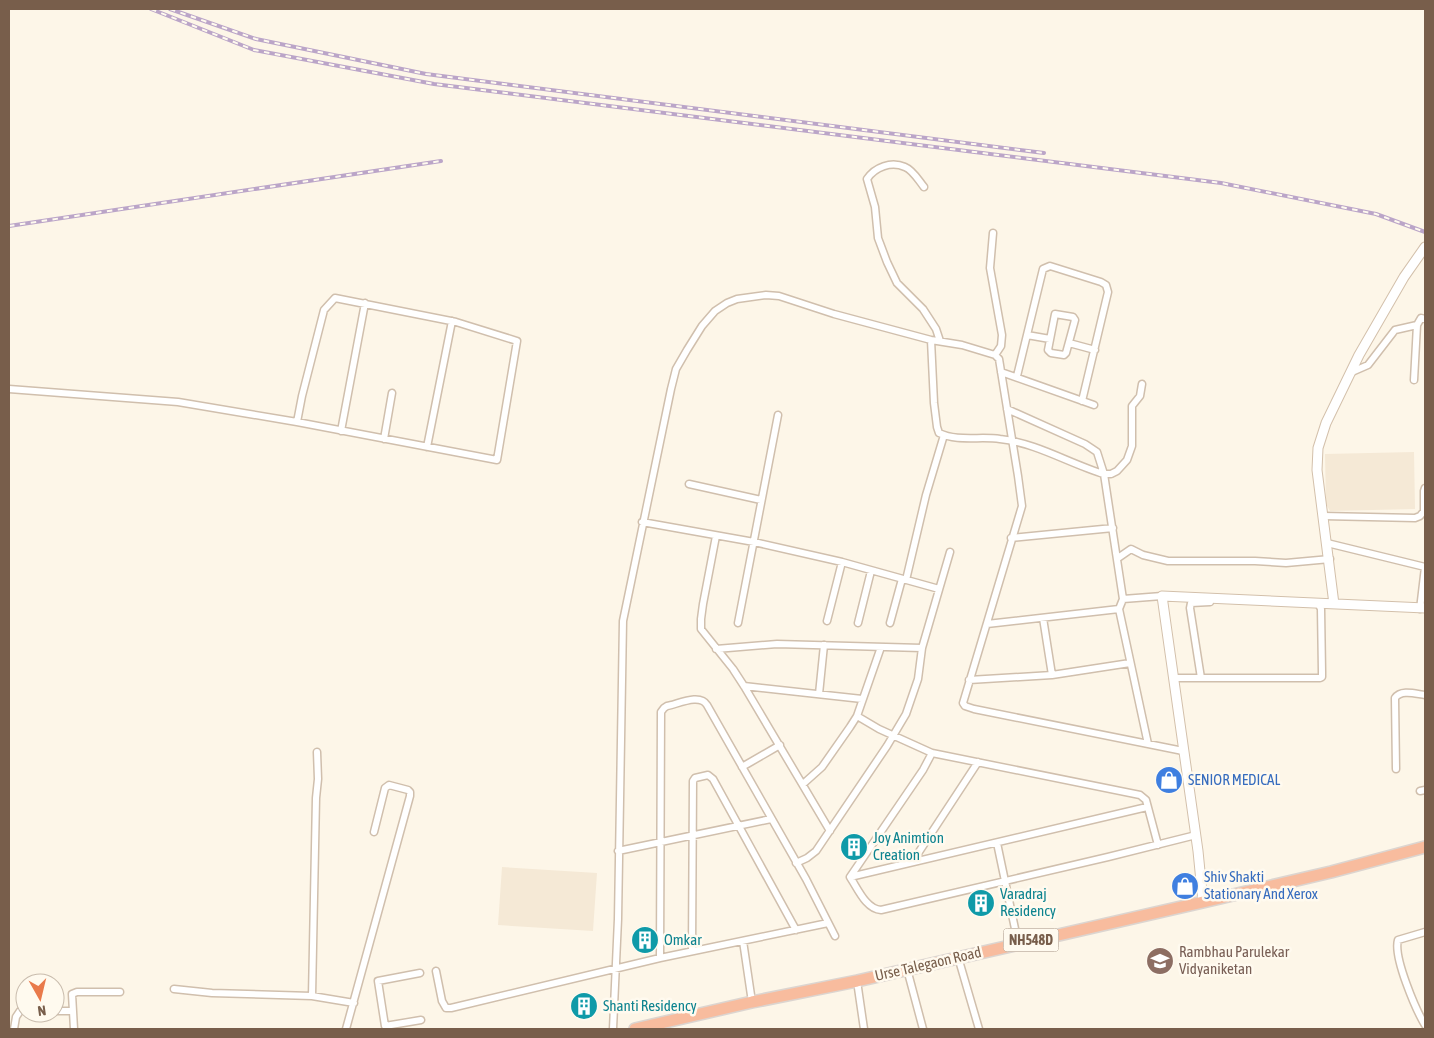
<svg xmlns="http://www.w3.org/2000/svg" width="1434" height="1038" viewBox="0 0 1434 1038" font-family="'Asap Condensed',sans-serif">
  <rect width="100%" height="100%" fill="#fdf6e8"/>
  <path fill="#f5e9d6" d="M1414,452L1415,509L1330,511L1326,504L1325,454Z
    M502,867L597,873L593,931L498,925Z"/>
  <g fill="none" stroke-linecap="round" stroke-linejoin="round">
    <g stroke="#d0bfad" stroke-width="9">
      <path id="street" d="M924,187C919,181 913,170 905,167C891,161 875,167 867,179L875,207L878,238L887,262L897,283L923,309L936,329L940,341
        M993,233L990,268L1002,335L1001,346L995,355
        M1055,314L1073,317L1075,320L1066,353L1064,355L1051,353L1048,350Z
        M1027,335L1050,339
        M931,340L934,403L937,427L939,433C958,442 980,436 1000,439C1037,443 1070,464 1104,474H1111L1117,471L1127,460L1132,446V406L1140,396L1142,384
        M1069,343L1095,350
        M1001,372L1094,405
        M1352,372L1368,365L1395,330L1417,325
        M1017,376L1043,269L1050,266L1101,282L1106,285L1108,292L1082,401
        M1414,380L1417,325L1421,318L1425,319
        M9,389L178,402L297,422L497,460L517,341L456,322L335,298L324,310L302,396L297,422
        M1007,409L1085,444L1097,452L1104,474L1123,599L1119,609L1148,744
        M341,431L365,303
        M384,439L392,393
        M427,447L452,321
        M689,484L761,500
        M1323,516L1415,518L1420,516L1424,511V491L1425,488
        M642,522L754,542L842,562L939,589
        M716,536L703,604L701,619V629L733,669L744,686L830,831
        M1011,538L1113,528
        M1327,543L1425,567
        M1118,558L1131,549L1143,555L1168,561H1255L1286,563L1330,559
        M906,580L926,495L944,435
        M1123,599L1162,596
        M1420,609L1425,567
        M1043,618L1052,675
        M827,621L842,562
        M738,623L778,415
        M858,623L871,571
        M890,623L902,579
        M987,624L1119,609
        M716,649L777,644L922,648
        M1173,678H1320L1322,677V672L1321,609L1318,603
        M1201,678L1190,608L1191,603L1210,602
        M969,680L1052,675L1130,663
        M744,686L862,699
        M819,694L824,645
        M857,716L879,729L932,753L1140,795L1146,800L1158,845
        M932,753L923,770L850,877C858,889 866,909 881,910L1108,857L1196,835
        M742,767L780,745
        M1396,769L1395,698C1401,689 1416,694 1425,695
        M803,784L822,767L850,727L857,716L881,647
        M1420,791L1425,790
        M997,843L1018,943
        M618,851L771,819
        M913,861L978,762
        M796,863L807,858L816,851L887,746L906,714L918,679L922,648L950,552
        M850,877L1147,807
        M1425,932L1398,940C1393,957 1416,1010 1425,1025
        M743,941L752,1002
        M692,951L693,781L695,778L708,775L713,779L796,930
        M958,957L979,1029
        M660,958L661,712L664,708L667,706C678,704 700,693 707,705L806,879L835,936
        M907,969L923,1029
        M436,971L442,1001L446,1008H451L660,958L828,923
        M420,973L378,981L385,1026L421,1020
        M857,981L864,1029
        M174,989L212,993L312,996L354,1003
        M312,996L316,798L318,779L317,752
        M55,1011H73
        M14,1029L16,1017L20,1011L25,1009
        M74,1029L72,994L77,992H120
        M346,1029L410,796V792L408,790L389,785L385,788L374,832
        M613,1029L618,919L623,621L671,389L676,369L687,350L702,326L715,311L727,303L737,299L766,295L779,296L834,314L931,340L962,345L995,355L999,359L1018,476L1022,506L963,703L965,706L974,709L1183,751"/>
    </g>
    <g stroke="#d3c0ab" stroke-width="11">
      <path id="secondary" d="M1334,604L1317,470L1318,448L1326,423L1359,355L1404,277L1425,247
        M1203,902L1198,851L1162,596L1425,608"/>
    </g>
    <g stroke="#dcd5d0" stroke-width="14">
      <path id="highway" d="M635,1029L752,1002L857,981L1203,902L1331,872L1425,847"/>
    </g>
    <use href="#street" stroke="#fff" stroke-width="6"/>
    <use href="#secondary" stroke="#fff" stroke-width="9"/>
    <use href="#highway" stroke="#f8bc9e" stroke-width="11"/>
    <g stroke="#bba5c8" stroke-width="4">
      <path id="rail" d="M151,9L254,50L434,84L1221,183L1376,214L1425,232
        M170,9L256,39L426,74L1044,153
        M9,226L441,161"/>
    </g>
    <use href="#rail" stroke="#fffaef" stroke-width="2" stroke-dasharray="5.5" stroke-linecap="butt"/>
  </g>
  <defs>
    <g id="shop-disc" transform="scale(1.4375)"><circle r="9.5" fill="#3f7fe0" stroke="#fffaef"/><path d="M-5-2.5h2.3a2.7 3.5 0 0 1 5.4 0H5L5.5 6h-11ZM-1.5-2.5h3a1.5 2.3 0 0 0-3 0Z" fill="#fff"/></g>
    <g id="building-disc" transform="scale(1.4375)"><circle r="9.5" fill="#0f9aa8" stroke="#fffaef"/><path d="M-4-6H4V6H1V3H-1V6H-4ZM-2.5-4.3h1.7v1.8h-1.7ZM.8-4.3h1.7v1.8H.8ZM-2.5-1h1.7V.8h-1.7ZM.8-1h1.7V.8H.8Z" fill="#fff"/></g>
    <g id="school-disc" transform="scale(1.4375)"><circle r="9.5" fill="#8d6e63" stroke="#fffaef"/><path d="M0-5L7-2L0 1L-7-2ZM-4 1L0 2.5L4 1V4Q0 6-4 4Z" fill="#fff"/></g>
  </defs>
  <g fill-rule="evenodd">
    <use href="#shop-disc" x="1169" y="780"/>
    <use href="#building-disc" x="854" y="847"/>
    <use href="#shop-disc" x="1185" y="886"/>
    <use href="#building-disc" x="981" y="903"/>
    <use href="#building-disc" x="645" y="940"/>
    <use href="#school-disc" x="1160" y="961"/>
    <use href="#building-disc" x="584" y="1006"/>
  </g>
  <g text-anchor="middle" stroke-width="5" stroke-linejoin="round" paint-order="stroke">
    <rect fill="#fffaef" stroke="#a08d7c" stroke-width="1" x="1003.5" y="928.5" width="55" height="23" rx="4"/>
    <g font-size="14" font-weight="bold" fill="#785e4b">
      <text x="1031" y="945">NH548D</text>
    </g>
    <g font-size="15" fill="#366cbe" stroke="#fffaef" text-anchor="start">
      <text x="1188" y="785">SENIOR MEDICAL</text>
      <text x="1204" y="882">Shiv Shakti<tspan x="1204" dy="17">Stationary And Xerox</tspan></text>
    </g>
    <g font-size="15" fill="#0d838f" stroke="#fffaef" text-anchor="start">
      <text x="873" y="843">Joy Animtion<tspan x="873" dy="17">Creation</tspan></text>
      <text x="1000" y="899">Varadraj<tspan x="1000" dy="17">Residency</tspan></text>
      <text x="664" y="945">Omkar</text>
      <text x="603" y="1011">Shanti Residency</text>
    </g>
    <g font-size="15" fill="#785e54" stroke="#fffaef" text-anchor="start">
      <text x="1179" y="957">Rambhau Parulekar<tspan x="1179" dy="17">Vidyaniketan</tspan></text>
    </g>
    <g font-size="15" fill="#785e4b" stroke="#fffaef">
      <text transform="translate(928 964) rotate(-13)" y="5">Urse Talegaon Road</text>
    </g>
  </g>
  <rect width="1434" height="1038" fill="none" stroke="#785e4b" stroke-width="20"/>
  <g transform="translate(40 998) rotate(172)"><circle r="24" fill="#fffaef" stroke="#c9bcad"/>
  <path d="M0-4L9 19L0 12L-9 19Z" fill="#e97a4b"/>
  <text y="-8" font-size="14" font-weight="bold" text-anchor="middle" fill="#785e4b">N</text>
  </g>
</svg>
